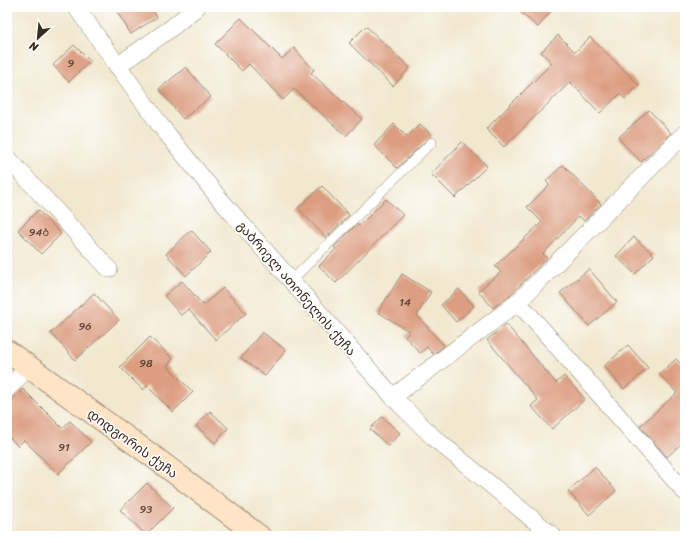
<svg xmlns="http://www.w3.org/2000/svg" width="692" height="543" viewBox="0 0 692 543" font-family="Sriracha,'Noto Sans Georgian',sans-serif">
  <rect width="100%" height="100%" fill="#fff"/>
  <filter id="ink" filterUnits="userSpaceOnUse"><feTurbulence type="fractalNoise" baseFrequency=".025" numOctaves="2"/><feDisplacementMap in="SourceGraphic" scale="8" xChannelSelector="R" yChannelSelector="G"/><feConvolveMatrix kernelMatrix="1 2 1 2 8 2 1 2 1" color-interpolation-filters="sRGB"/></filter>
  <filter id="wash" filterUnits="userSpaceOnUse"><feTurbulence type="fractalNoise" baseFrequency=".012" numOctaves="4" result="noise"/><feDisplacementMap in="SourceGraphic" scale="16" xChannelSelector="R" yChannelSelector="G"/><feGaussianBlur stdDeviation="0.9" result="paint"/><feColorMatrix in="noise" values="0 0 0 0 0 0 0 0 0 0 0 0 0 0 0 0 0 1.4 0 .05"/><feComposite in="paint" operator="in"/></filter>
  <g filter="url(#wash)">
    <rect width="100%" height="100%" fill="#f1e8cf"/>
    <g id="blocks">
      <path fill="#dc9d80" d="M125,7H151L157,17L131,34L117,12Z
        M514,7H554L538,27Z
        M241,18L282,59L294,48L314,70L311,73L362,119L346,136L294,89L283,100L249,64L242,71L215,44Z
        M366,26L410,68L393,86L349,43Z
        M558,35L575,52L590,37L639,85L625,99L620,94L600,113L570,82L504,147L486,129L552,63L541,52Z
        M74,45L90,61L69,82L53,65Z
        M186,67L211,97L183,119L159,89Z
        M649,110L671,133L641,162L618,138Z
        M394,124L407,137L420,124L432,135L397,168L374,145Z
        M462,142L487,166L455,198L431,174Z
        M563,165L601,204L584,221L579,216L543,254L547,258L511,294L493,308L478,291L501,272L495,266L542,222L527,207L549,185L546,181Z
        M322,186L349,215L326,238L298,208Z
        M386,199L403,215L336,283L319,266L336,249L334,247L357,224L359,226Z
        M38,210L61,234L41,254L18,230Z
        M191,230L211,252L186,276L166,254Z
        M634,237L654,255L635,274L616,256Z
        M589,269L617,302L589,326L560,293Z
        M402,274L431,292L417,315L444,346L433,354L427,347L420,353L405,336L410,332L378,312Z
        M182,281L203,305L223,288L246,313L216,340L188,309L181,315L164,296Z
        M459,289L474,306L456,322L441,305Z
        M94,293L119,320L75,360L51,333Z
        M506,324L556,383L564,376L585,399L552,429L531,406L538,400L487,340Z
        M262,332L286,350L265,376L241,358Z
        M150,337L173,359L167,366L193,392L173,412L147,386L143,390L120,367Z
        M628,345L648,368L624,389L604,366Z
        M676,359L685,368V440L667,457L640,426L677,393L659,374Z
        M23,389L62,428L70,421L91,442L58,474L24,440L18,446L7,435V405Z
        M210,411L228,428L215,443L196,426Z
        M382,417L400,433L388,446L370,429Z
        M595,467L616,491L589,515L568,491Z
        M147,483L173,508L146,535L120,510Z"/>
    </g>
  </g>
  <g filter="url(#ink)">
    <use href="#blocks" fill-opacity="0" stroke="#968976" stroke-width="1"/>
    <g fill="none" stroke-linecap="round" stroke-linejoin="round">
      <g stroke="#968976" stroke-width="10">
        <path id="lane" d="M291,281L432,142"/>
      </g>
      <g stroke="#968976" stroke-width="18">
        <path id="street" d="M76,7L160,125L218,197L393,397L433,437L553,536
          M117,66L170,29L197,7
          M7,157L109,269
          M518,302L685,492
          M7,389L29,367
          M393,397L518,302L685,133"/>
      </g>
      <g stroke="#968976" stroke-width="24">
        <path id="secondary" d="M7,351L155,458L259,536"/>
      </g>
      <use href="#lane" stroke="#fff" stroke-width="9"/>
      <use href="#street" stroke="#fff" stroke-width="17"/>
      <use href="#secondary" stroke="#ffe4c6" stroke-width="22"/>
    </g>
  </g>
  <g text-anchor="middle" stroke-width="3" stroke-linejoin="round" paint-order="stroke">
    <g font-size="11" fill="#634736">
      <text x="71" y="67">9</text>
      <text x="39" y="236">94ბ</text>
      <text x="405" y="306">14</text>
      <text x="85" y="330">96</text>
      <text x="146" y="367">98</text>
      <text x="64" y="451">91</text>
      <text x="146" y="513">93</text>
    </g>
    <g font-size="13" fill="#3b2a1e" stroke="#fff">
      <text transform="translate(297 288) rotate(49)" y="5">გაბრიელ ათონელის ქუჩა</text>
      <text transform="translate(133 443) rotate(36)" y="5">დიდგორის ქუჩა</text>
    </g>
  </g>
  <rect width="692" height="543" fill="none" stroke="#fff" stroke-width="24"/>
  <g transform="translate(38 38) rotate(207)" stroke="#ffffff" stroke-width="3" paint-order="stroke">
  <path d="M0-3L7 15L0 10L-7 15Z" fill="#3b2a1e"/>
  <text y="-6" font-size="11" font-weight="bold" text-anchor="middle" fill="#3b2a1e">N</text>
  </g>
</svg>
